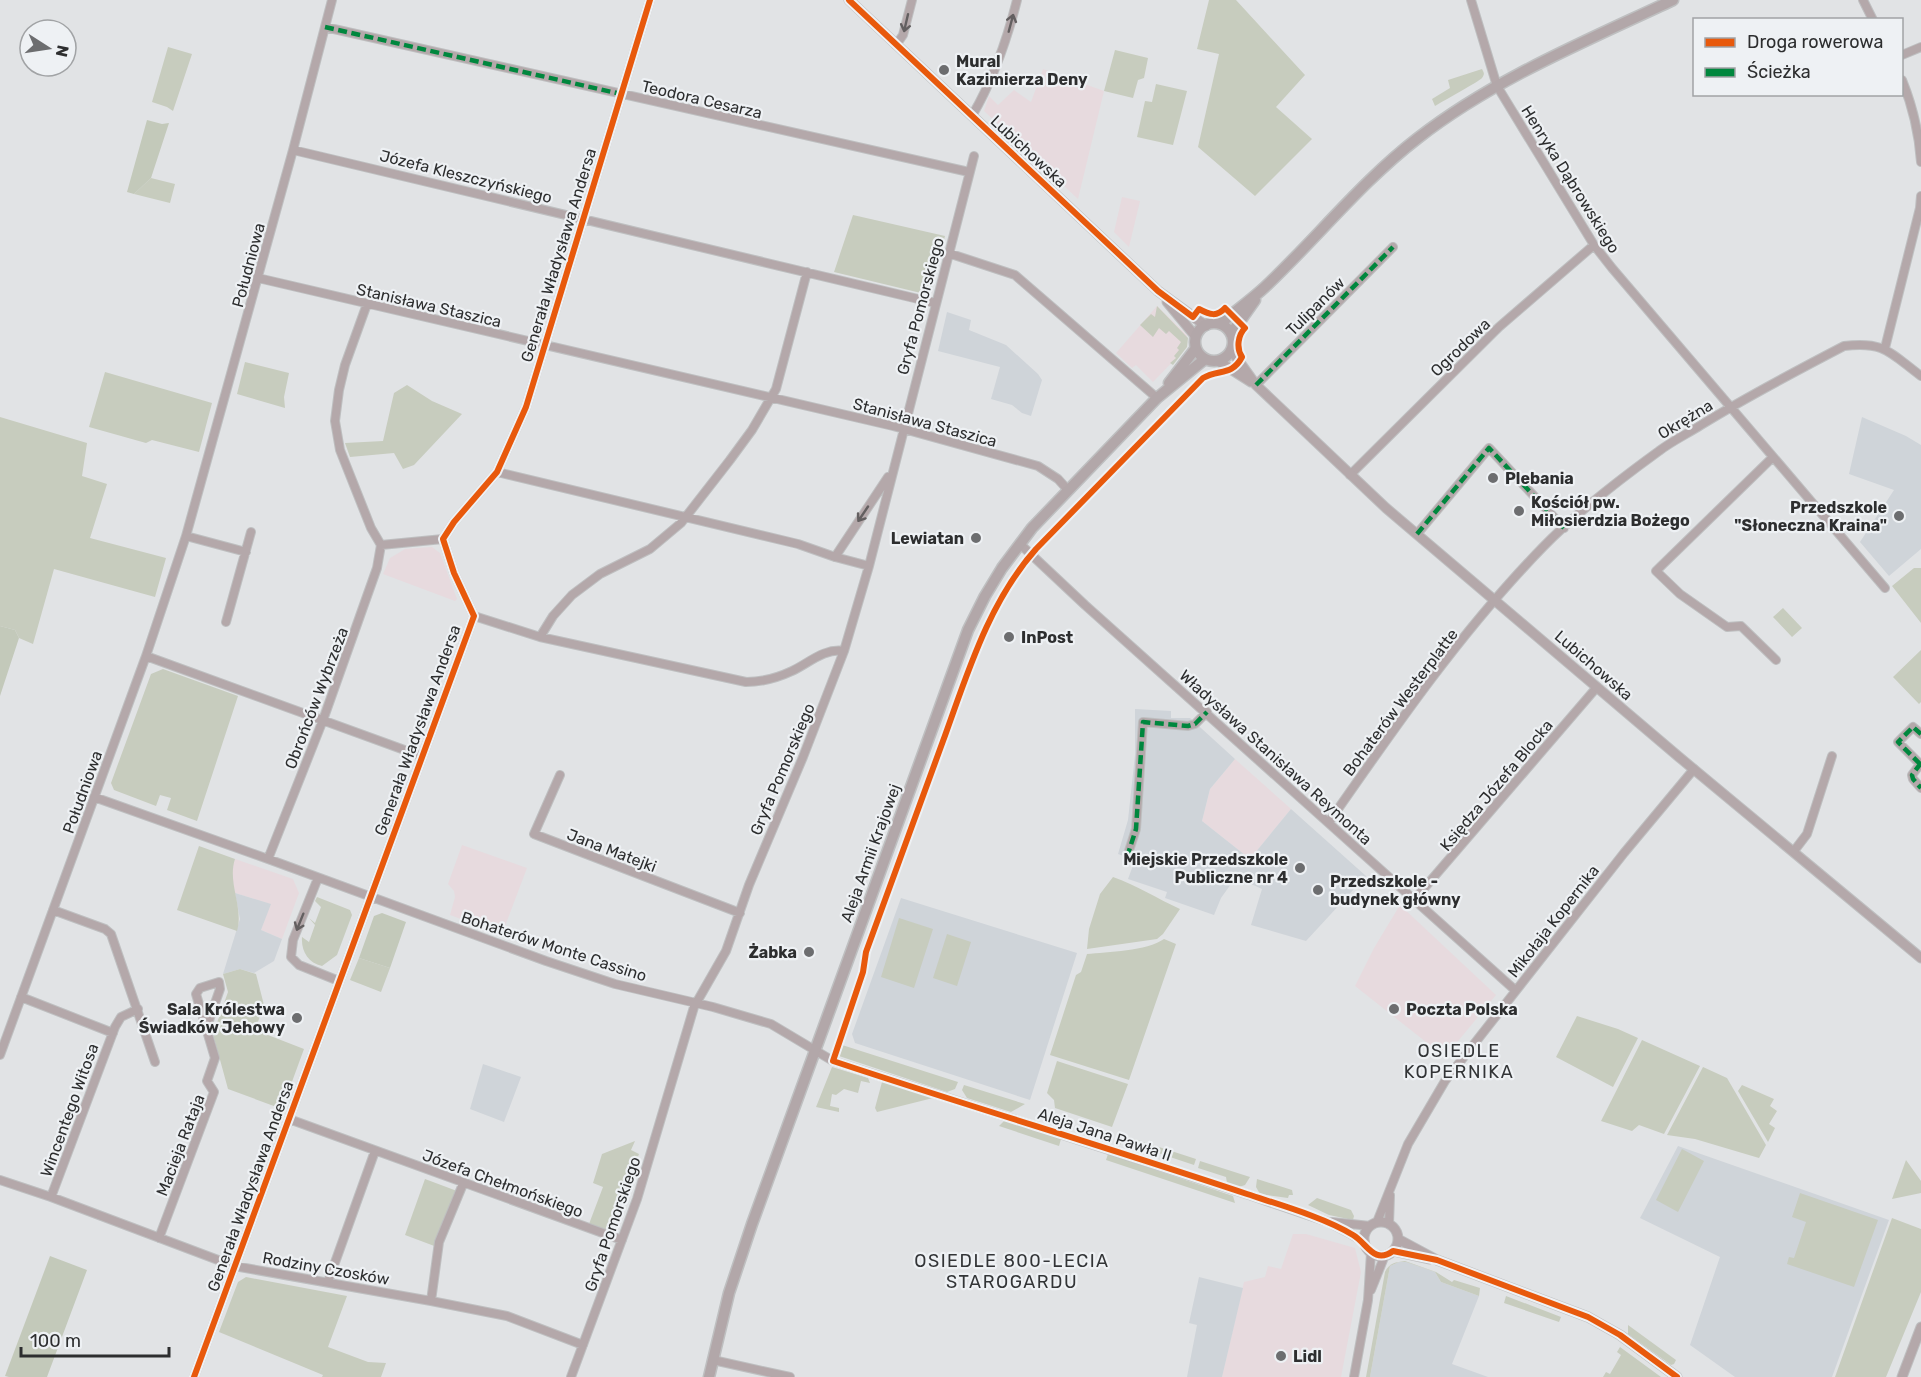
<svg xmlns="http://www.w3.org/2000/svg" width="1921" height="1377" viewBox="0 0 1921 1377" font-family="Rubik,sans-serif">
  <rect width="100%" height="100%" fill="#e1e3e5"/>
  <path fill="#e7dade" d="M1043,69L1104,91L1078,199L984,111L989,96L998,105L1014,90L1031,102Z
    M1122,197L1140,201L1129,247L1114,232Z
    M1157,306L1187,335L1186,348L1153,382L1136,365L1132,368L1116,353Z
    M432,547L440,553L457,599L455,601L383,574L390,558L405,549Z
    M1235,759L1291,809L1250,859L1202,821L1210,789Z
    M462,845L527,868L502,934L450,915L455,897L454,891L448,884Z
    M235,859L293,879L299,893L282,939L261,930L270,904L235,893L231,870Z
    M1400,905L1496,995L1445,1057L1355,986L1374,948Z
    M1293,1234H1306L1355,1248L1361,1272L1341,1377H1222L1244,1282L1265,1277L1268,1266L1281,1269Z"/>
  <path fill="#cfd4d9" d="M947,312L971,320L969,330L1006,345L1038,374L1042,380L1031,416L1022,413L1012,405L991,399L1000,367L938,351Z
    M1862,417L1906,436L1921,445V549L1889,576L1860,542L1894,490L1849,474Z
    M1135,709L1171,711V718H1190L1235,759L1210,789L1202,821L1250,859L1291,809L1366,876L1306,941L1251,925L1262,889L1236,877L1221,898L1214,915L1165,898L1167,892L1128,879L1135,860L1118,854L1128,820L1135,755Z
    M235,893L271,904L261,930L282,939L274,961L254,973L240,969L223,974L240,919Z
    M901,898L1077,953L1030,1100L855,1043L852,1034Z
    M483,1064L521,1077L504,1122L470,1109Z
    M1678,1146L1889,1220L1832,1377H1735L1690,1345L1720,1257L1640,1218Z
    M1399,1262H1406L1435,1272L1441,1282L1479,1296L1452,1364L1488,1377H1370L1390,1266Z
    M1199,1277L1243,1288L1222,1377H1187L1197,1325L1189,1323Z"/>
  <path fill="#c7ccbe" d="M1209,0H1236L1305,75L1276,107L1312,139L1255,196L1198,147L1219,54L1197,49Z
    M168,47L192,54L173,111L167,107L152,102Z
    M1115,50L1148,58L1144,78L1138,80L1133,98L1104,91Z
    M1482,69C1484,73 1485,74 1482,78C1480,81 1443,101 1435,106L1432,99L1450,88L1448,80Z
    M1156,84L1187,91L1173,145L1137,137L1145,101L1152,102Z
    M151,178L175,184L170,203L134,194Z
    M853,215L945,236L930,293L925,294L834,272Z
    M1157,306L1188,338L1187,347L1173,365L1170,363L1176,358L1174,356L1179,350L1177,348L1181,342L1169,331L1166,334L1159,328L1153,337L1140,325L1151,314L1155,317Z
    M245,362L289,373L284,397L285,408L237,394Z
    M105,372L212,403L199,452L152,440L146,443L89,427Z
    M407,385L432,401L462,414L414,465L403,469L394,453L350,457L345,443L383,441L394,393Z
    M0,417L87,443L82,476L107,484L90,538L166,558L155,597L54,569L33,644L19,638L15,630L0,626Z
    M1914,568H1921V623L1892,586Z
    M1783,608L1802,628L1792,637L1773,617Z
    M1921,650V702L1919,704L1893,677Z
    M163,669L238,696L197,821L167,810L171,798L160,795L156,806L114,790L111,783L151,674Z
    M199,846L235,859C227,883 244,907 237,931L177,910Z
    M1113,877C1136,885 1158,899 1180,909L1163,934L1157,939L1087,949L1089,929L1100,894Z
    M317,897L350,910L352,915L337,955L322,966C308,963 301,951 302,937L309,942L315,925L309,918L315,923L321,907L315,901Z
    M899,918L933,929L914,988L881,977Z
    M947,934L971,942L957,986L933,978Z
    M1164,939L1176,944L1129,1080L1050,1055L1076,975L1081,972L1087,954C1107,952 1147,951 1164,939Z
    M359,958L390,968L381,992L350,980Z
    M240,969L256,974L264,1005L255,1030L304,1049L282,1109L228,1089L213,1034L228,992L223,974Z
    M1577,1016L1618,1029L1638,1038L1613,1087L1556,1057Z
    M1642,1040L1700,1066L1664,1134L1639,1125L1632,1131L1601,1121Z
    M839,1044L958,1082L955,1089L947,1092L836,1055Z
    M1057,1061L1128,1084L1112,1127L1055,1108L1054,1100L1047,1093Z
    M832,1067L868,1078L870,1083L861,1081L858,1093L844,1089L836,1095L832,1094L830,1106L839,1108V1112L816,1107Z
    M1703,1067L1727,1078L1766,1145L1759,1158L1695,1139L1667,1135Z
    M882,1082L933,1098L877,1112L875,1108Z
    M964,1085L1025,1104L1011,1112L967,1098L962,1090Z
    M1742,1085L1774,1099L1770,1106L1777,1111L1769,1124L1775,1128L1768,1142L1738,1091Z
    M1004,1121L1061,1139L1059,1146L999,1126Z
    M1119,1134L1196,1159L1194,1165L1122,1141L1120,1145Z
    M635,1141L631,1150L639,1154L610,1231L589,1224L603,1187L593,1183L602,1154Z
    M1682,1149L1704,1161L1678,1212L1656,1200Z
    M1108,1154L1233,1196L1235,1203L1106,1160Z
    M1906,1160L1921,1181V1193L1892,1199Z
    M1200,1161L1250,1177L1245,1185L1239,1187L1227,1183L1226,1177L1198,1168Z
    M425,1179L457,1191L437,1247L405,1235Z
    M1257,1179L1292,1190L1293,1195H1289L1288,1198L1260,1194L1256,1187Z
    M1800,1193L1878,1220L1854,1287L1787,1264L1789,1257L1794,1258L1806,1222L1792,1217Z
    M1317,1198L1351,1210L1354,1216L1353,1220L1329,1215L1308,1205Z
    M1892,1218L1921,1229V1292L1886,1377H1835Z
    M1405,1261L1436,1272L1452,1282L1454,1280L1480,1288L1479,1296L1441,1282L1435,1272L1406,1262H1399L1390,1266L1370,1377H1366L1385,1272C1389,1263 1396,1262 1405,1261Z
    M246,1277L347,1296L328,1347L368,1362L386,1363L381,1377H322L323,1375L219,1332L238,1282Z
    M1506,1296L1561,1317L1559,1322L1504,1303Z
    M1628,1325L1676,1360L1674,1364L1671,1365L1628,1334Z
    M1620,1347L1661,1377H1603L1606,1372L1610,1374L1621,1355L1617,1352Z"/>
  <path fill="#c3c9ba" d="M147,120L162,124L169,123L151,178L134,194L127,192Z
    M0,626L15,630L19,638L0,696Z
    M382,913L406,922L390,968L359,958L374,916Z
    M50,1256L87,1270L47,1377H9L5,1376Z"/>
  <g fill="none" stroke-linecap="round" stroke-linejoin="round">
    <g stroke="#bebfc0" stroke-width="10">
      <path id="minor" d="M1471,0L1497,86L1594,245L1612,268L1885,588
        M1863,0L1873,20
        M325,27L969,172
        M896,45L903,35L912,0
        M1902,55L1921,47
        M1902,80C1913,107 1919,133 1921,162
        M972,116C993,80 1007,40 1017,0
        M293,150L935,303
        M948,253L1015,275L1157,398
        M258,278L893,426L1038,466L1058,479L1067,489
        M1885,348L1920,208L1921,196
        M1256,385L1393,247
        M1773,457L1656,571L1680,594L1727,627L1741,626L1776,660
        M497,472L798,544L835,557L869,566
        M1350,475L1499,327L1594,245
        M1417,534L1489,448L1564,528
        M186,536L246,552
        M1020,544L1085,605L1515,990
        M381,545L443,539
        M835,557L888,477
        M474,616L540,637L746,682C761,682 777,678 792,671C809,663 824,648 844,651
        M226,622L251,532
        M540,637L553,616L572,595L600,574L650,549L681,523L730,460L752,430L776,389L807,272
        M146,656L421,756
        M1921,763L1912,775L1913,779L1921,788
        M1920,764L1898,742L1913,727L1921,734
        M560,775L534,834L740,913
        M94,797L268,859L546,961L615,984L713,1007L771,1024L833,1061L1249,1195L1328,1222L1351,1234L1365,1243
        M1329,822C1395,727 1462,630 1543,547C1577,512 1619,480 1659,451C1672,441 1687,434 1701,425C1748,396 1796,371 1844,346C1885,341 1890,353 1921,376
        M1794,851L1807,834L1832,756
        M1127,857L1136,829L1143,722L1188,726L1195,724L1207,712
        M268,859L323,720L377,568L381,545L371,528L340,450L335,421L339,390L345,365L367,304
        M318,878L293,940L291,957L299,965L339,981
        M1414,900L1597,687
        M53,910L105,929L111,934L155,1062
        M21,997L113,1033
        M0,1055L146,656L186,536L293,150L332,0
        M289,1119L622,1240
        M0,1180L51,1197L234,1266L431,1301L507,1316L583,1345
        M51,1197L115,1027L121,1017L138,1009
        M1332,1222L1370,1226
        M1377,1222L1408,1144L1445,1081L1624,853L1694,769
        M1389,1224L1390,1195
        M159,1238L214,1092L207,1081L215,1058L196,994L200,988L219,982L220,989L206,1029
        M328,1282L375,1151
        M1371,1290L1385,1255
        M431,1301L439,1242L463,1184
        M713,1360L790,1377
        M194,1377L474,616L454,573L443,539L454,522L497,472L526,407L650,0
        M571,1377L637,1199L694,1007L726,951L749,885L803,757L844,651L869,566L974,156
        M1354,1377L1368,1300L1371,1253"/>
    </g>
    <g stroke="#bebfc0" stroke-width="11">
      <path id="tertiary" d="M849,0L1158,291L1206,326
        M1167,302L1196,337
        M1231,350L1256,385L1386,508L1679,757L1921,958
        M1218,361L1251,382
        M1364 1239a17 17 0 1 1 34 0a17 17 0 1 1-34 0Z
        M1398,1239L1437,1260L1588,1317L1620,1335L1677,1377
        M1393,1251L1429,1259
        M1902,1377L1921,1327"/>
    </g>
    <g stroke="#bebfc0" stroke-width="13">
      <path id="secondary" d="M1195 342a19 19 0 1 1 38 0a19 19 0 1 1-38 0Z
        M1220,324C1234,312 1251,300 1265,287C1317,238 1362,181 1418,138C1494,79 1586,41 1673,0
        M1231,334L1255,300
        M1169,383L1196,348
        M709,1377L729,1293L752,1224L968,630L985,596L1002,568L1032,528L1157,398L1205,359"/>
    </g>
    <use href="#minor" stroke="#b4a8aa" stroke-width="8"/>
    <use href="#tertiary" stroke="#b4a8aa" stroke-width="9"/>
    <use href="#secondary" stroke="#b2a7a9" stroke-width="10"/>
    <path stroke="#00873e" stroke-width="4.5" stroke-dasharray="9 4.5" stroke-linecap="butt" d="M325,27L621,94
      M1256,385L1393,247
      M1417,534L1489,448L1564,528
      M1921,763L1912,775L1913,779L1921,788
      M1920,764L1898,742L1913,727L1921,734
      M1127,857L1136,829L1143,722L1188,726L1195,724L1207,712"/>
    <g stroke="#eef1f4" stroke-width="10">
      <path id="cycleway" d="M849,0L1158,291L1193,317L1199,309C1210,315 1217,317 1225,308L1245,328C1238,335 1236,348 1242,357C1232,376 1219,369 1203,378L1036,549C988,603 967,675 943,741C917,811 892,882 866,952L863,972L833,1061C971,1107 1110,1148 1247,1194C1280,1205 1323,1217 1353,1235C1367,1243 1374,1265 1393,1251L1437,1260L1588,1317L1620,1335L1677,1377
        M194,1377L474,616L454,573L443,539L454,522L497,472L526,407L650,0"/>
    </g>
    <use href="#cycleway" stroke="#e8590c" stroke-width="6"/>
  </g>
  <defs><path id="oneway-shaft" d="M-6 0H5M1.5-3L5.5 0L1.5 3" fill="none" stroke-width="1.6" stroke-linecap="round" stroke-linejoin="round" transform="scale(1.5)"/></defs>
  <g stroke="#635f60">
    <use href="#oneway-shaft" transform="translate(906 23) rotate(103)"/>
    <use href="#oneway-shaft" transform="translate(1011 23) rotate(-75)"/>
    <use href="#oneway-shaft" transform="translate(863 514) rotate(124)"/>
    <use href="#oneway-shaft" transform="translate(300 922) rotate(112)"/>
  </g>
  <g fill="#6c6d6f" stroke="#eef1f4" stroke-width="2">
    <circle cx="944" cy="70" r="6"/>
    <circle cx="1493" cy="478" r="6"/>
    <circle cx="1519" cy="511" r="6"/>
    <circle cx="1899" cy="516" r="6"/>
    <circle cx="976" cy="538" r="6"/>
    <circle cx="1009" cy="637" r="6"/>
    <circle cx="1300" cy="868" r="6"/>
    <circle cx="1318" cy="890" r="6"/>
    <circle cx="809" cy="952" r="6"/>
    <circle cx="1394" cy="1009" r="6"/>
    <circle cx="297" cy="1018" r="6"/>
    <circle cx="1281" cy="1356" r="6"/>
  </g>
  <g text-anchor="middle" stroke-width="4.5" stroke-linejoin="round" paint-order="stroke">
    <g font-size="16" font-weight="bold" fill="#2d2e2f" stroke="#eef1f4" text-anchor="start">
      <text x="956" y="67">Mural<tspan x="956" dy="18">Kazimierza Deny</tspan></text>
      <text x="1505" y="484">Plebania</text>
      <text x="1531" y="508">Kościół pw.<tspan x="1531" dy="18">Miłosierdzia Bożego</tspan></text>
      <text x="1887" y="513" text-anchor="end">Przedszkole<tspan x="1887" dy="18">"Słoneczna Kraina"</tspan></text>
      <text x="964" y="544" text-anchor="end">Lewiatan</text>
      <text x="1021" y="643">InPost</text>
      <text x="1288" y="865" text-anchor="end">Miejskie Przedszkole<tspan x="1288" dy="18">Publiczne nr 4</tspan></text>
      <text x="1330" y="887">Przedszkole -<tspan x="1330" dy="18">budynek główny</tspan></text>
      <text x="797" y="958" text-anchor="end">Żabka</text>
      <text x="285" y="1015" text-anchor="end">Sala Królestwa<tspan x="285" dy="18">Świadków Jehowy</tspan></text>
      <text x="1406" y="1015">Poczta Polska</text>
      <text x="1293" y="1362">Lidl</text>
    </g>
    <g font-size="16" fill="#2d2e2f" stroke="#eef1f4">
      <text transform="translate(702 99) rotate(13)" y="6">Teodora Cesarza</text>
      <text transform="translate(1029 151) rotate(43)" y="6">Lubichowska</text>
      <text transform="translate(466 176) rotate(14)" y="6">Józefa Kleszczyńskiego</text>
      <text transform="translate(1571 179) rotate(58)" y="6">Henryka Dąbrowskiego</text>
      <text transform="translate(558 255) rotate(-73)" y="6">Generała Władysława Andersa</text>
      <text transform="translate(248 265) rotate(-75)" y="6">Południowa</text>
      <text transform="translate(429 305) rotate(13)" y="6">Stanisława Staszica</text>
      <text transform="translate(920 306) rotate(-75)" y="6">Gryfa Pomorskiego</text>
      <text transform="translate(1315 306) rotate(-45)" y="6">Tulipanów</text>
      <text transform="translate(1460 347) rotate(-44)" y="6">Ogrodowa</text>
      <text transform="translate(1685 419) rotate(-31)" y="6">Okrężna</text>
      <text transform="translate(925 422) rotate(15)" y="6">Stanisława Staszica</text>
      <text transform="translate(1594 665) rotate(41)" y="6">Lubichowska</text>
      <text transform="translate(316 698) rotate(-69)" y="6">Obrońców Wybrzeża</text>
      <text transform="translate(1400 702) rotate(-53)" y="6">Bohaterów Westerplatte</text>
      <text transform="translate(417 730) rotate(-70)" y="6">Generała Władysława Andersa</text>
      <text transform="translate(1276 757) rotate(42)" y="6">Władysława Stanisława Reymonta</text>
      <text transform="translate(782 769) rotate(-67)" y="6">Gryfa Pomorskiego</text>
      <text transform="translate(1496 785) rotate(-50)" y="6">Księdza Józefa Blocka</text>
      <text transform="translate(82 792) rotate(-70)" y="6">Południowa</text>
      <text transform="translate(612 850) rotate(21)" y="6">Jana Matejki</text>
      <text transform="translate(870 853) rotate(-70)" y="6">Aleja Armii Krajowej</text>
      <text transform="translate(1553 921) rotate(-52)" y="6">Mikołaja Kopernika</text>
      <text transform="translate(554 946) rotate(18)" y="6">Bohaterów Monte Cassino</text>
      <text transform="translate(69 1110) rotate(-70)" y="6">Wincentego Witosa</text>
      <text transform="translate(1105 1134) rotate(18)" y="6">Aleja Jana Pawła II</text>
      <text transform="translate(180 1145) rotate(-69)" y="6">Macieja Rataja</text>
      <text transform="translate(503 1183) rotate(20)" y="6">Józefa Chełmońskiego</text>
      <text transform="translate(250 1186) rotate(-70)" y="6">Generała Władysława Andersa</text>
      <text transform="translate(612 1224) rotate(-71)" y="6">Gryfa Pomorskiego</text>
      <text transform="translate(326 1268) rotate(10)" y="6">Rodziny Czosków</text>
    </g>
    <g font-size="18" letter-spacing="1.5" fill="#333537" stroke="#eef1f4">
      <text x="1459" y="1057">OSIEDLE<tspan x="1459" dy="21">KOPERNIKA</tspan></text>
      <text x="1012" y="1267">OSIEDLE 800-LECIA<tspan x="1012" dy="21">STAROGARDU</tspan></text>
    </g>
  </g>
  <rect x="1693" y="18" width="210" height="78" fill="#eef1f4" stroke="#a1a3a5" stroke-width="1.5"/>
  <rect x="1705" y="38" width="30" height="9" fill="#e8590c" stroke="#a1a3a5" stroke-width="1.5"/>
  <text x="1747" y="48" font-size="18" fill="#2d2e2f">Droga rowerowa</text>
  <rect x="1705" y="68" width="30" height="9" fill="#00873e" stroke="#a1a3a5" stroke-width="1.5"/>
  <text x="1747" y="78" font-size="18" fill="#2d2e2f">Ścieżka</text>
  <g transform="translate(48 48) rotate(102)"><circle r="28" fill="#eef1f4" stroke="#a1a3a5" stroke-width="1.5"/>
  <path d="M0-4.5L10 22L0 15L-10 22Z" fill="#6c6d6f"/>
  <text y="-9" font-size="16" font-weight="bold" text-anchor="middle" fill="#2d2e2f">N</text>
  </g>
  <path d="M21 1347v9h148v-9" fill="none" stroke="#2d2e2f" stroke-width="3"/>
  <text x="30" y="1347" font-size="18" fill="#2d2e2f" stroke="#eef1f4" stroke-width="4.5" paint-order="stroke">100 m</text>
</svg>
